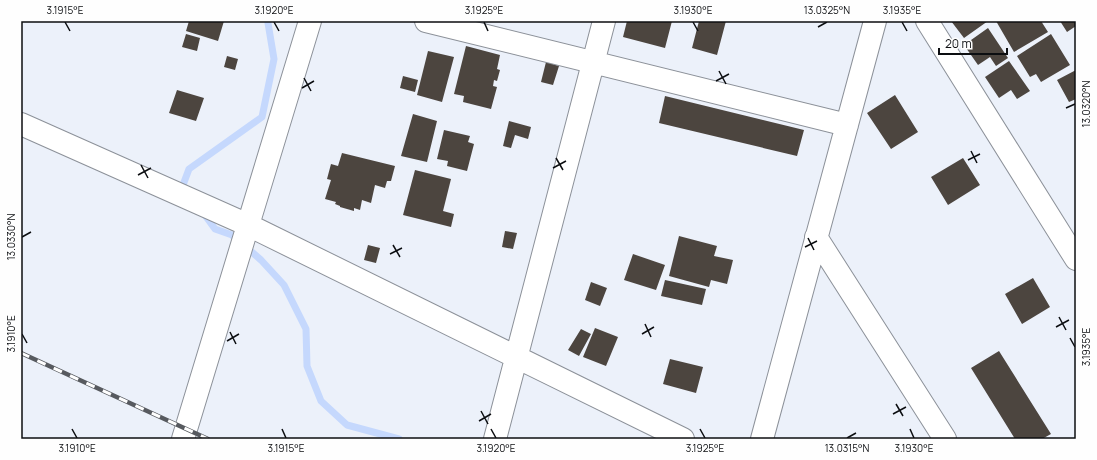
<svg xmlns="http://www.w3.org/2000/svg" width="1097" height="460" viewBox="0 0 1097 460" font-family="Manrope,sans-serif">
  <rect width="100%" height="100%" fill="#ecf1fa"/>
  <g fill="none" stroke-linecap="round" stroke-linejoin="round">
    <path stroke="#c5d8fd" stroke-width="7" d="M188,192L183,185L189,169L262,117L274,59L268,23V21
      M202,211L215,229L232,235L261,260L284,285L306,329L307,366L321,401L347,425L399,439"/>
  </g>
  <path fill="#4c453f" d="M189,21H224L218,41L186,31Z
    M627,21H672L665,48L623,37Z
    M699,21H726L717,55L692,48Z
    M951,21H988L964,38Z
    M996,21H1041L1048,32L1014,52Z
    M1060,21H1076V26L1067,32Z
    M988,28L1008,58L996,66L990,57L978,65L964,45Z
    M186,34L200,38L197,51L182,47Z
    M1051,34L1070,65L1041,82L1036,74L1030,77L1017,56Z
    M466,46L500,55L497,69L500,70L497,81L494,80L493,86L497,87L491,109L463,102L464,96L454,94Z
    M428,51L454,57L442,102L417,95Z
    M227,56L238,59L235,70L224,67Z
    M1009,61L1030,91L1017,99L1011,90L999,98L985,77Z
    M546,62L559,66L553,85L541,82Z
    M1076,70V99L1069,102L1057,80Z
    M403,76L418,80L415,92L400,88Z
    M177,90L204,98L196,121L169,113Z
    M895,95L918,132L891,149L867,113Z
    M665,96L804,130L797,156L659,123Z
    M413,114L437,121L427,162L401,156Z
    M509,121L531,127L528,139L515,135L511,148L503,146Z
    M444,130L470,136L468,142L474,144L467,171L447,166L448,161L437,159Z
    M342,153L395,166L391,181H387L385,188L375,185L371,203L362,200L360,210L354,208V211L340,207V206L335,204L336,202L325,199L331,180L327,179L331,164L338,166Z
    M963,158L980,185L948,205L931,177Z
    M415,170L451,179L443,211L454,214L451,227L403,215Z
    M505,231L517,233L513,249L502,247Z
    M679,236L717,246L714,256L733,260L727,284L711,280L709,287L669,276Z
    M368,245L380,248L376,263L364,260Z
    M633,254L665,265L656,290L624,280Z
    M1033,278L1050,307L1022,324L1005,294Z
    M665,280L706,289L702,305L661,296Z
    M591,282L607,288L600,306L585,300Z
    M595,328L618,337L606,366L583,357Z
    M581,329L591,334L579,356L568,350Z
    M999,351L1051,434L1042,439H1015L971,368Z
    M670,359L703,367L696,393L663,384Z"/>
  <g fill="none" stroke-linecap="round" stroke-linejoin="round">
    <g stroke="#8c9199" stroke-width="24">
      <path id="street" d="M426,21L847,125
        M927,21L1076,259
        M21,124L248,225L683,439
        M816,237L945,439
        M183,439L310,21
        M495,439L604,21
        M762,439L875,21"/>
    </g>
    <use href="#street" stroke="#fff" stroke-width="22"/>
    <g stroke="#575a5f" stroke-width="4.5">
      <path id="rail" d="M21,353L208,439"/>
    </g>
    <use href="#rail" stroke="#fefefe" stroke-width="3" stroke-dasharray="9" stroke-linecap="butt"/>
  </g>
  <path fill="none" stroke="#0c0e11" stroke-width="1.5" d="M65,22L70,31M274,22L279,31M484,22L488,31M693,22L698,31M902,22L907,31M818,27L827,22M719,71L726,84M304,78L311,91M716,81L729,74M302,88L314,81M1066,108L1075,104M971,151L977,163M556,158L563,170M968,160L980,154M141,165L148,178M553,168L566,161M138,175L151,168M22,237L31,232M808,238L814,250M393,245L400,257M805,247L817,241M390,254L402,248M1059,317L1066,330M645,324L651,337M1056,327L1069,320M230,332L236,344M22,334L27,343M642,334L654,327M1070,338L1075,347M227,341L239,334M896,404L903,416M481,411L488,424M893,414L906,407M479,421L491,414M72,429L77,438M282,429L286,438M491,429L496,438M700,429L705,438M910,429L914,438M847,438L856,433"/>
  <rect width="1097" height="460" fill="none" stroke="#fefefe" stroke-width="44"/>
  <path d="M939 48v6h68v-6" fill="none" stroke="#0c0e11" stroke-width="2"/>
  <text x="945" y="48" font-size="12" fill="#0c0e11" stroke="#fefefe" stroke-width="3" paint-order="stroke">20 m</text>
  <rect x="22" y="22" width="1053" height="416" fill="none" stroke="#0c0e11" stroke-width="1.5"/>
  <g font-size="10" text-anchor="middle" fill="#0c0e11">
    <text x="65" y="14">3.1915°E</text>
    <text x="274" y="14">3.1920°E</text>
    <text x="484" y="14">3.1925°E</text>
    <text x="693" y="14">3.1930°E</text>
    <text x="827" y="14">13.0325°N</text>
    <text x="902" y="14">3.1935°E</text>
    <text transform="translate(1086 104) rotate(-90)" y="4">13.0320°N</text>
    <text transform="translate(11 237) rotate(-90)" y="4">13.0330°N</text>
    <text transform="translate(11 334) rotate(-90)" y="4">3.1910°E</text>
    <text transform="translate(1086 347) rotate(-90)" y="4">3.1935°E</text>
    <text x="77" y="452">3.1910°E</text>
    <text x="286" y="452">3.1915°E</text>
    <text x="496" y="452">3.1920°E</text>
    <text x="705" y="452">3.1925°E</text>
    <text x="847" y="452">13.0315°N</text>
    <text x="914" y="452">3.1930°E</text>
  </g>
</svg>
